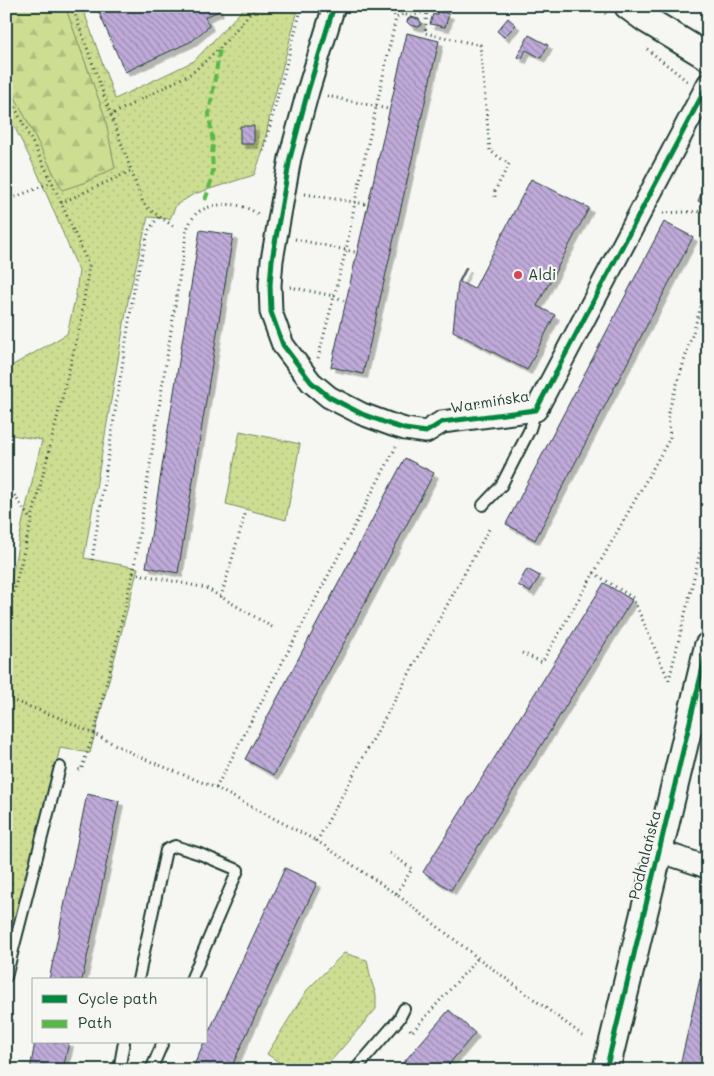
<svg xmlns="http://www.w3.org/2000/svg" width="714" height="1076" viewBox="0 0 714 1076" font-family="Mali,sans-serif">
  <defs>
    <pattern id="grass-dots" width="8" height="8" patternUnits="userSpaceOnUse" patternTransform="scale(1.25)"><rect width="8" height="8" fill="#cddd92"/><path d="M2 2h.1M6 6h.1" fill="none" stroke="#b0bf7e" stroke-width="1.8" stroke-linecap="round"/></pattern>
    <pattern id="forest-firs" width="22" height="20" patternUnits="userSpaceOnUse" patternTransform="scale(1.25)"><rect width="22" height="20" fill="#cddd92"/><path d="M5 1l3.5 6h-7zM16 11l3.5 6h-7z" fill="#b0bf7e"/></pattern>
    <pattern id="building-back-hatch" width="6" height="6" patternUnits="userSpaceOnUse" patternTransform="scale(1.25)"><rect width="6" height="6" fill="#bfaad9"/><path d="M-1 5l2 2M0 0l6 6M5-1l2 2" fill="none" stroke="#9b8cb1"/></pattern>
    <filter id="shadow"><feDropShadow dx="4.5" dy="4.5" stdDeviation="0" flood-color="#0004"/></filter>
  </defs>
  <rect width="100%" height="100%" fill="#f6f6f2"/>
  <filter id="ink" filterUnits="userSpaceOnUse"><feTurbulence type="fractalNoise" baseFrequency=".02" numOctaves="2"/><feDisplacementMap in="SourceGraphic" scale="10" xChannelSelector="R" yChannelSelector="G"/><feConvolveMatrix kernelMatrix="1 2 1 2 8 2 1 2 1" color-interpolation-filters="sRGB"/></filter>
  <g filter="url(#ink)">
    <path fill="url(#grass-dots)" stroke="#768d63" d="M6,6H82L115,99L194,61L246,6H299L271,110L263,151L254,175L194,194L176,205L170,219L148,217L129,295L84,558L138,568L90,753L60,748L14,953L6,959V606L23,520L42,440L6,434V369L67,334L75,299L79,271L38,174L6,110Z
      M240,431L300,444L286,520L226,504Z
      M344,953L367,960L371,980L376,995V1009L323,1070H290L267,1054L307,990Z"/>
    <path fill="url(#forest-firs)" stroke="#768d63" d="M6,6H65L105,117L115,168L86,182L62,190L6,79Z"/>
    <path fill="url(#building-back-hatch)" stroke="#1f3d34" filter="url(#shadow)" d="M96,6H217L219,11L205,17L209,26L192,41L125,72Z
      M437,11L449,14L445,27L430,24L433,14L437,15Z
      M411,17L419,19L421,22V25L418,27L410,25L407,22L408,19Z
      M508,18L516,25L504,37L497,31Z
      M407,33L439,41L363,374L331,367Z
      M529,35L548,45L541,58L526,50L522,59L517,57Z
      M240,126H254V144H240Z
      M531,179L589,208L537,306L555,315L527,370L453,331L458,283L466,267L467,268L460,282L474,289Z
      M705,185L708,187V202L706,205L698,201Z
      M664,222L693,237L535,540L506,524Z
      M200,230L233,235L178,573L146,567Z
      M405,458L434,473L274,775L245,759Z
      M527,569L540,576L530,592L518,585Z
      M604,583L632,600L451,890L423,872Z
      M87,794L119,801L90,944L82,980H49Z
      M285,868L317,883L230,1070H192L204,1042H206V1038Z
      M700,979L708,981V1070H679Z
      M449,1010L475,1033L444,1070H397Z
      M35,1042H69L63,1070H30Z"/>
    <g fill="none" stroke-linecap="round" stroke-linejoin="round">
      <g stroke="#1f3d34" stroke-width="14">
        <path id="service" d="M483,505L501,486L530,429L536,410
          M6,977L60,767
          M138,980L166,850L175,846L200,854L238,870L191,980
          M119,1070L124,1042
          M151,1070L163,1042
          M355,1070L399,1019L404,1009"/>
      </g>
      <g stroke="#1f3d34" stroke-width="25">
        <path id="minor" d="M334,6L308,91L290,158L272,260L270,285L271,312L283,345L311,382L329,397L362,414L392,425L405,429L426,432L442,422L536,410L708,84
          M659,851L701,865L708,868"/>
      </g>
      <g stroke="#1f3d34" stroke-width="30">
        <path id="tertiary" d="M628,6L647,20L708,57
          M606,1070L659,851L708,646"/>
      </g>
      <path stroke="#1f3d34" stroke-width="3" stroke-dasharray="1 4" stroke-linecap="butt" d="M72,6L111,115
        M389,6L396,18
        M438,6L427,11L425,33L480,45L490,151L509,164L495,191V200
        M598,6L606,14
        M647,49L687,81
        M6,89L52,182L89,266L80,326L6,623
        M327,96L388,109
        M263,151L302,6
        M305,194L366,204
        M6,201L52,182
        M61,203L131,171
        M663,213L708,211
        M173,226L150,210L143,203L111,115L192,73L220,48L256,6
        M295,239L355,252
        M290,287L334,296L345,301
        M318,358L346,250L355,202L396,18L403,14L411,16L427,11
        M6,483L31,520
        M92,560L135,283L149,230L159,216
        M133,573L187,229C189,224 192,219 195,215C203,206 224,203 236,205C243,206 252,210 258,214V216
        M594,573L670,438L668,413L708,284
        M221,597L246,511
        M272,627L206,588L133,573L94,734L142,758L216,788L317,841
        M522,653L542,662L594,573L633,598L669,681
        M669,680L708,520
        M6,698L60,718L94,734L81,770L75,769
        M216,788L396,447
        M390,853L412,869L396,894L478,958L585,1037
        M6,882L15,884
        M396,894L317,841L489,529
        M410,1029L412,1032L478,958"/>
      <use href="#service" stroke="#f6f6f2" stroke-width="10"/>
      <use href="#minor" stroke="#f6f6f2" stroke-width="21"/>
      <use href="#tertiary" stroke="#f6f6f2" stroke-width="26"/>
      <path stroke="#58b947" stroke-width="4" stroke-dasharray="8 4" stroke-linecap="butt" d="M205,200L209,189L213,171L212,155L213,144L209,114L220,48"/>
      <g stroke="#f6f6f2" stroke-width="8">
        <path id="cycleway" d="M334,6L308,91L290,158L272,260L270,285L271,312L283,345L311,382L329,397L362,414L392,425L405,429L426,432L442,422L536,410L708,84
          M606,1070L659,851L708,646"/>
      </g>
      <use href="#cycleway" stroke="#00873e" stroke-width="5"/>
    </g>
  </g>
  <circle fill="#d1495b" stroke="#f6f6f2" stroke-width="2" cx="518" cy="275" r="5"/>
  <g text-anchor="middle" stroke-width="4.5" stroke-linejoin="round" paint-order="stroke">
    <g font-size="15" fill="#1f3d34" stroke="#f6f6f2" text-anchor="start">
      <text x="528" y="280">Aldi</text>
    </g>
    <g font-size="15" fill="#1f3d34" stroke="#f6f6f2">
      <text transform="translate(490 402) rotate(-9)" y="5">Warmińska</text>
      <text transform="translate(645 855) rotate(-76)" y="5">Podhalańska</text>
    </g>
  </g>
  <rect width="714" height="1076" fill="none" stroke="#f6f6f2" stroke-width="25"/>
  <rect x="12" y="12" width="689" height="1051" fill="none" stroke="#1f3d34" stroke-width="2" filter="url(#ink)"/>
  <rect x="32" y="978" width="175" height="65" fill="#f6f6f2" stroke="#a0aca6"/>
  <rect x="42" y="995" width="25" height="8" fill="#00873e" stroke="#a0aca6"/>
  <text x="78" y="1004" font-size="15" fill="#1f3d34">Cycle path</text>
  <rect x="42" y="1020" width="25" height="8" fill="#58b947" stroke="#a0aca6"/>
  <text x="78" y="1028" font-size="15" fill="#1f3d34">Path</text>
</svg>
